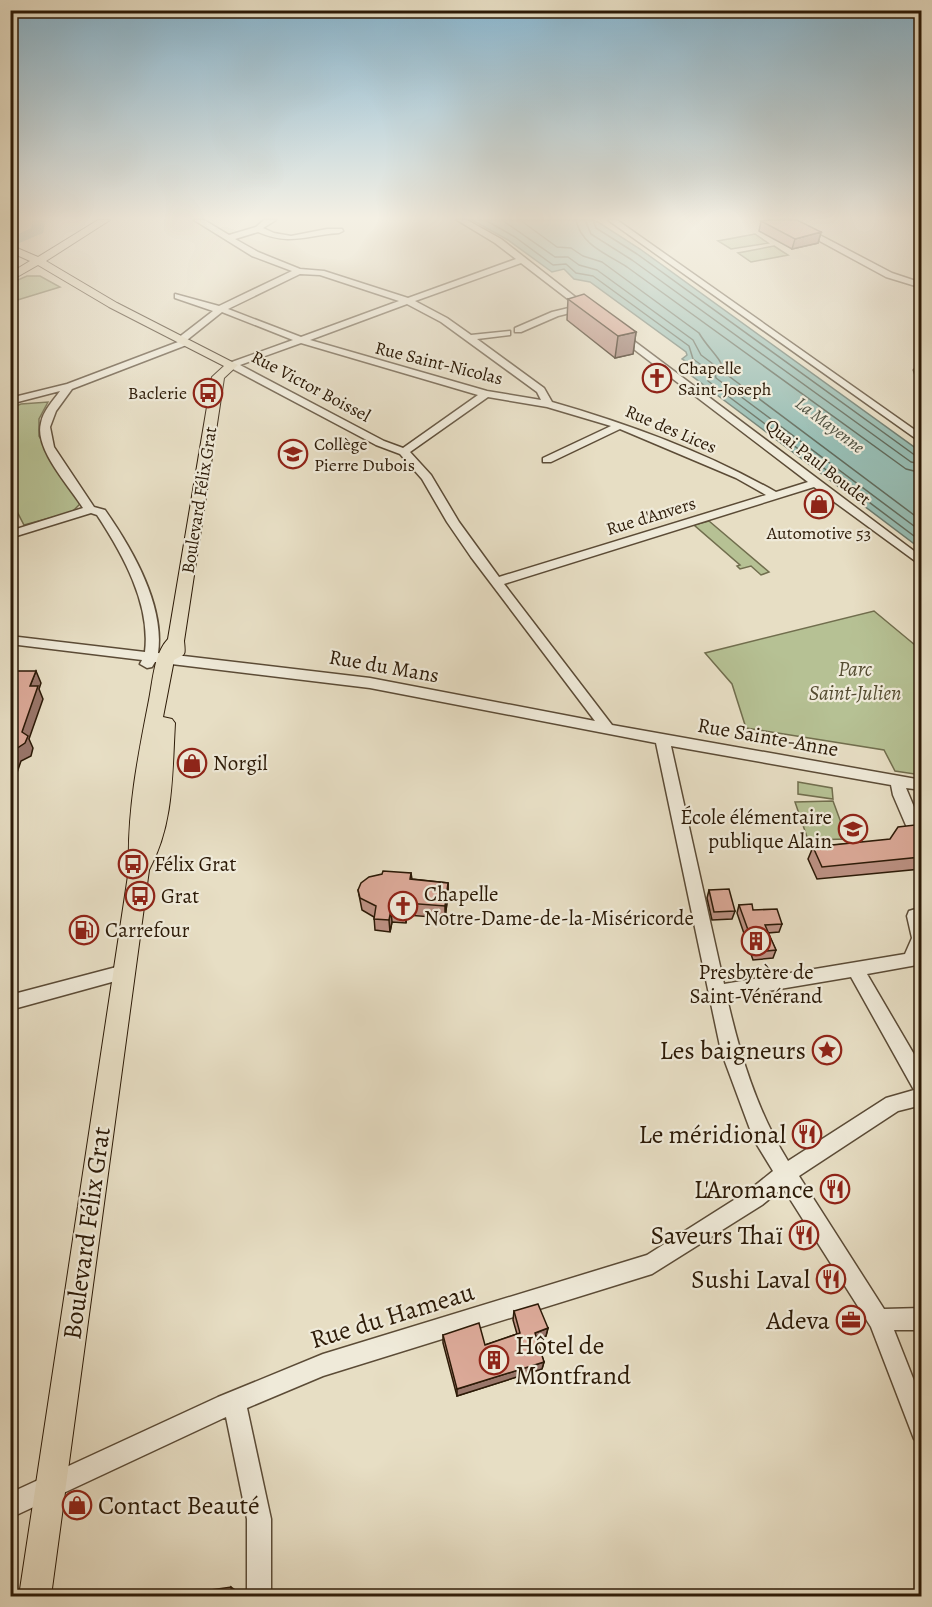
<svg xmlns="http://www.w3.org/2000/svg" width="932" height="1607" viewBox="0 0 932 1607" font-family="Alegreya,serif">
  <rect width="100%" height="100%" fill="#e7dec4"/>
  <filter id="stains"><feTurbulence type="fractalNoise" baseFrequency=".00333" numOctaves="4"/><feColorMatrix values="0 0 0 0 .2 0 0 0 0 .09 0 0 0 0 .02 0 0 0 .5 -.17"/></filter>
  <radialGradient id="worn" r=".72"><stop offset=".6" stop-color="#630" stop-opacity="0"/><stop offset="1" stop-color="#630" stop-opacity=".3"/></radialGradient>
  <path fill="#b6c194" stroke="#716e4e" stroke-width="1.5" d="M755,234L768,243L731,249L718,241Z
    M774,246L788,255L751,262L738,253Z
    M27,276H40L60,287L11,302V283Z
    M48,402L39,419V436L80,504L72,512L24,525L11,500V408L21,404Z
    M709,521L769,572L761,575L751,566L740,569L737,566L740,565L694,525Z
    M874,611L921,650V775L895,771L884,750L746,728L732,684L705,653Z
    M798,782L832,788L833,799L798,794Z
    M833,801L847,839L808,840L795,802Z"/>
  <path fill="#97bcb2" stroke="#6c7b6e" stroke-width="1.5" d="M472,220H594L598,222L640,249L921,452V549L692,376L704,373L682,359L687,355L686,352L590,282L574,279L564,269L552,272L508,240Z"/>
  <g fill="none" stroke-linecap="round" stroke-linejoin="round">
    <path stroke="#626b5c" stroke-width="1.5" d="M485,220L515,237L553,265L566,264L576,273L593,276L689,346L693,359L707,369L708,381L922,542
      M502,220L555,257H568L579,265L597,270L693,340L701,355L713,364L716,378L922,532
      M520,220L557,247L571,248L583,256L602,262L699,333C709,350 720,356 726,374L922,521
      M576,220C581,245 607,254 627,267L906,469L922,473
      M585,220L591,234L632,260L911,462L922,464
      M593,220L596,228L637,254L916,456L922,457"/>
    <path fill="#97bcb2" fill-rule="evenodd" d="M32,220H46L43,233L10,247V238L31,228Z"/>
    <g stroke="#5b4b36" stroke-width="3">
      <path id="minor" d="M194,220H204L229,235L256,227L264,220H276L263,228L274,233L291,236L327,229H342L343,231L339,233C307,235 290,246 258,232L235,239L258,252L300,269L324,271L408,298L516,259L495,243L457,220H467L501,239L592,310L588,313L582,310L558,316L521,332H515V328L552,312L577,306L521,263L415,301L447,318L471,335L510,331V335L477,339L544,388L552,402C629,424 705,452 776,492L808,482L614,334L622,332L922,557V566L814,487L504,584L612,725L922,780V790L906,788L922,826V850L917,848L914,844L893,795L891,785L671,746L724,984L905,954L912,938L907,916L909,911L922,907V955L917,965L867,974L922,1068V1105L898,1111L799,1176L884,1309L922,1308V1330H894L922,1401V1442L914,1439L871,1327L783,1188L762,1205L652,1274L323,1376L247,1408L271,1519V1596H247V1519L226,1417L10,1518V1493L218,1397L323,1354L647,1255L748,1191L773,1171L754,1140L721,1051L656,743L370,688L155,662L152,667L147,668L140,664L142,660L10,644V636L145,652C151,604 122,553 97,515L91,513L10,538V531L83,508C70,487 34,449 41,423C43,411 53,401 60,391L10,404V398L67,384L178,342V338L213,311L175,298V294L219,306L292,271L252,256ZM300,274L320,275L399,301L301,337L228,309ZM407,304L441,322L537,392L541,400L487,391L310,340ZM222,312L293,340L229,363V367L376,445L400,454L422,479L447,522L471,557L595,721L370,678L158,653C165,605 131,547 105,510L94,507L54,447L50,427L56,411L72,389L189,344L191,342L187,340ZM301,343L478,395L403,448L384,441L240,365ZM488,397L547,407L611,426L543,458V462H551L620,429L736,478L766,495L499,577L459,522L431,475L410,452ZM851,977L914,1090L886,1098L788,1161C757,1111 740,1055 727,998Z
        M608,220H617L922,435V443Z
        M781,220H791L892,273L922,283V288L886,277Z
        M922,362V382L917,379L914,370Z
        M124,965L130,967L133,972L130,977L10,1010V995Z"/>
    </g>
    <g stroke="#2c1a07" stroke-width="2">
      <path id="major" d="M98,220H110L46,261L117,303L238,365L224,378L184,641C186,659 184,653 174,660L163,717L172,719L175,723C172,774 174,824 149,870L51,1596H19L129,869C127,811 138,756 149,700C153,680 154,654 168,639L212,377L224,366L109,307L38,265L10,281V273L30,261L10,252V245L38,257Z"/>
    </g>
    <use href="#minor" fill="#efead9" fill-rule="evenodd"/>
    <use href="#major" fill="#e7dec4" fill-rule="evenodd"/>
  </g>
  <path fill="#bc9183" stroke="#2c1a07" stroke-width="1.5" d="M761,221L821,232L818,243L792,249L759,231Z
    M568,299L636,332L633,354L615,358L567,320Z
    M921,837V869L817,879L808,859L813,847Z
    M411,873L412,879L448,883V895L445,918L407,915L406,923L392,922L390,932L375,930L374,917L362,910L358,890Z
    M709,890L735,911L732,919L712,920L707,898Z
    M739,905L753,910L782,924L779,932L768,933L776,950L773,958L753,960L737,913Z
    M514,1311L548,1328L546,1336L537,1340L544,1362L542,1369L457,1396L443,1343V1335L485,1345L517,1334L513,1320Z"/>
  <path fill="#99766a" stroke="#2c1a07" stroke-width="1.5" d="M821,232L818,243L792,249L795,239Z
    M636,332L633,354L615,358L618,336Z
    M36,671L41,683L39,689L43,699L29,739L33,748L31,756L21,761L10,793V764L22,732L30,686Z
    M10,804L13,809L10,816Z
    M448,883V895L445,918V906Z
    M406,903L407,915L406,923L405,911Z
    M391,910L392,922L390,932L389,920Z
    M548,1328L546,1336L534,1341L535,1333Z
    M544,1362L542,1369L457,1396V1389Z
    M231,1587L241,1594V1596H232Z"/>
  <path fill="#dba998" stroke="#2c1a07" stroke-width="1.5" d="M770,220H797L821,232L795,239L761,221Z
    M584,294L636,332L618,336L568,299Z
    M10,671H36L30,686H38L22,732L28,736L25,743L16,749L10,764Z
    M915,825L921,837V857L822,867L813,847L890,839L898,827Z
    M383,871L411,873L410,879L448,883L445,906L406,903L405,911L391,910L389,920L374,919L376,906L360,898L358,890L361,883L369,877L382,874Z
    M729,889L735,911L714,912L709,890Z
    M752,904L753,910L777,909L782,924L765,925L776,950L756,952L739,905Z
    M538,1304L548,1328L535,1333L544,1362L457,1389L443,1335L479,1323L485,1345L520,1333L514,1311Z
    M231,1587L232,1596H209L211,1590Z"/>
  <linearGradient id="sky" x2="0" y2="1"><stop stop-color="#87b7d2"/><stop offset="0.49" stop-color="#f4f0e4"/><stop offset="1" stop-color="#f4f0e4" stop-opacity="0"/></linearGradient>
  <rect width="932" height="445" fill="url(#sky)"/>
  <defs>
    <g id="church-ring" transform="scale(1.5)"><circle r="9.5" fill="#efead9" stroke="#8f2418" stroke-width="1.5"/><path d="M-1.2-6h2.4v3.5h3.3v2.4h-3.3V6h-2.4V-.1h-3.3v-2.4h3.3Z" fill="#8f2418"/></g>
    <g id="bus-ring" transform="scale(1.5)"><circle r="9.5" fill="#efead9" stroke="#8f2418" stroke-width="1.5"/><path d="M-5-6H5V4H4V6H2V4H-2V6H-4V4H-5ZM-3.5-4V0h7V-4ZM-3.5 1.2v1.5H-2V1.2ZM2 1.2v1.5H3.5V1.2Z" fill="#8f2418"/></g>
    <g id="school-ring" transform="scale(1.5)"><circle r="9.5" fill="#efead9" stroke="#8f2418" stroke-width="1.5"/><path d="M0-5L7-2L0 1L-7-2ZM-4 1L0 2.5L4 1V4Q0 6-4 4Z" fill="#8f2418"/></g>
    <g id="shop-ring" transform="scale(1.5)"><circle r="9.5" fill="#efead9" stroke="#8f2418" stroke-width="1.5"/><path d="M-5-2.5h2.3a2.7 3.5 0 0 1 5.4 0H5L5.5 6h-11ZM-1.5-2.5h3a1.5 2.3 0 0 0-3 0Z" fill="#8f2418"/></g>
    <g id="fuel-ring" transform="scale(1.5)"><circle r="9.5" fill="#efead9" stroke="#8f2418" stroke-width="1.5"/><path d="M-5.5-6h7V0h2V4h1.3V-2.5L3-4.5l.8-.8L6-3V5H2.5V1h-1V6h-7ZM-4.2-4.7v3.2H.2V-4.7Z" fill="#8f2418"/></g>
    <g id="building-ring" transform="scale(1.5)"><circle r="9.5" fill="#efead9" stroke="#8f2418" stroke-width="1.5"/><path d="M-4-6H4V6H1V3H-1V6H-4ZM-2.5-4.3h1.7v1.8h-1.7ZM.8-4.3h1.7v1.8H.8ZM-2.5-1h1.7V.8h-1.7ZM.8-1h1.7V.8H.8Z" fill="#8f2418"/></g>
    <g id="sight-ring" transform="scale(1.5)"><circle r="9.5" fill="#efead9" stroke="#8f2418" stroke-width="1.5"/><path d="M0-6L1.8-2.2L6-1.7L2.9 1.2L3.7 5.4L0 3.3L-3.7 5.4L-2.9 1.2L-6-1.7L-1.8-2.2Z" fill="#8f2418"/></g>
    <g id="restaurant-ring" transform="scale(1.5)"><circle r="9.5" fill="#efead9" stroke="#8f2418" stroke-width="1.5"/><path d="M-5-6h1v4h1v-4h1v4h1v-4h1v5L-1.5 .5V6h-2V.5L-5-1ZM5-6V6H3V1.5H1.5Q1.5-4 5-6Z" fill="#8f2418"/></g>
    <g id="office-ring" transform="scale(1.5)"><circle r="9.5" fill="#efead9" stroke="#8f2418" stroke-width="1.5"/><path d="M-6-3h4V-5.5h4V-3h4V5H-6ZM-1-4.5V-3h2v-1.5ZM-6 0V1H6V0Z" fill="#8f2418"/></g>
  </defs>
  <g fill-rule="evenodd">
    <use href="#church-ring" x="657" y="378"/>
    <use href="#bus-ring" x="208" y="393"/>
    <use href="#school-ring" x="293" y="454"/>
    <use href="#shop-ring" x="819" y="504"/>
    <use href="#shop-ring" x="192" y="763"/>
    <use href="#school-ring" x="853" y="829"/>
    <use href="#bus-ring" x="133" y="864"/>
    <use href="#bus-ring" x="140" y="896"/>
    <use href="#church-ring" x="403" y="906"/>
    <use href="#fuel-ring" x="84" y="930"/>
    <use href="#building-ring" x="756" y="941"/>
    <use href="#sight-ring" x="827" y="1050"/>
    <use href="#restaurant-ring" x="807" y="1134"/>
    <use href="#restaurant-ring" x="835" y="1189"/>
    <use href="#restaurant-ring" x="804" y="1235"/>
    <use href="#restaurant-ring" x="831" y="1279"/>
    <use href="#office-ring" x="851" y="1320"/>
    <use href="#building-ring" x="494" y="1360"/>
    <use href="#shop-ring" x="77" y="1505"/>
  </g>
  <g text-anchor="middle" stroke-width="4.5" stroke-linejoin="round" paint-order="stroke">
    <g font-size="18" fill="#2c1a07" stroke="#efead9">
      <text transform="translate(439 363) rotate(14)" y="6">Rue Saint-Nicolas</text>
      <text transform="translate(311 386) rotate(28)" y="6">Rue Victor Boissel</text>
      <text transform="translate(671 429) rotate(23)" y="6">Rue des Lices</text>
      <text transform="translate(818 462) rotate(38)" y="6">Quai Paul Boudet</text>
      <text transform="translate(199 500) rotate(-81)" y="6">Boulevard Félix Grat</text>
      <text transform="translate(651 516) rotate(-17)" y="6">Rue d'Anvers</text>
    </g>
    <g font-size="18" fill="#2c1a07" stroke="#efead9" text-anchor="start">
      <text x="678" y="374">Chapelle<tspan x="678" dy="21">Saint-Joseph</tspan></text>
      <text x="187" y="399" text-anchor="end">Baclerie</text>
      <text x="314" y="450">Collège<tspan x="314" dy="21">Pierre Dubois</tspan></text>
      <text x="819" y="539" text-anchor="middle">Automotive 53</text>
    </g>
    <g font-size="18" font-style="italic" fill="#515343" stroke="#efead9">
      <text transform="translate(830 425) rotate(37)" y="6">La Mayenne</text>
    </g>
    <g font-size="21" fill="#2c1a07" stroke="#efead9">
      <text transform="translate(384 666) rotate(10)" y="7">Rue du Mans</text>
      <text transform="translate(768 737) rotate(10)" y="7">Rue Sainte-Anne</text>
    </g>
    <g font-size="21" font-style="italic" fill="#554c31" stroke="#efead9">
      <text x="855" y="676">Parc<tspan x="855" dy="24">Saint-Julien</tspan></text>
    </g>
    <g font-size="21" fill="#2c1a07" stroke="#efead9" text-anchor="start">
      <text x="213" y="770">Norgil</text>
      <text x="832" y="824" text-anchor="end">École élémentaire<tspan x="832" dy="24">publique Alain</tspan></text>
      <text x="154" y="871">Félix Grat</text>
      <text x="424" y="901">Chapelle<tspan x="424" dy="24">Notre-Dame-de-la-Miséricorde</tspan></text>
      <text x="161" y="903">Grat</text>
      <text x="105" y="937">Carrefour</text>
      <text x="756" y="979" text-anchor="middle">Presbytère de<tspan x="756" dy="24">Saint-Vénérand</tspan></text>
    </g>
    <g font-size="26" fill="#2c1a07" stroke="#efead9" text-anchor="end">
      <text x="806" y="1059">Les baigneurs</text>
      <text x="786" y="1143">Le méridional</text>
      <text x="814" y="1198">L'Aromance</text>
      <text x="783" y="1244">Saveurs Thaï</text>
      <text x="810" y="1288">Sushi Laval</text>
      <text x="830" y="1329">Adeva</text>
      <text x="515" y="1354" text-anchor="start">Hôtel de<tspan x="515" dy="30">Montfrand</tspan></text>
      <text x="98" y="1514" text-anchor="start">Contact Beauté</text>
    </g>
    <g font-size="26" fill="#2c1a07" stroke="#efead9">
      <text transform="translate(86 1233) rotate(-82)" y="9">Boulevard Félix Grat</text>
      <text transform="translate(392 1315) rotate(-17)" y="9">Rue du Hameau</text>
    </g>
  </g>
  <rect width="932" height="1607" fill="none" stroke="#e7dec4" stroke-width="36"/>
  <rect x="12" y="12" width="908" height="1583" fill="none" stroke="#2c1a07" stroke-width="3"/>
  <rect x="18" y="18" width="896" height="1571" fill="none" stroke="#2c1a07" stroke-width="1.5"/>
  <rect width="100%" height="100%" filter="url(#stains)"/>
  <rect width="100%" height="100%" fill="url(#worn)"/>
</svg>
